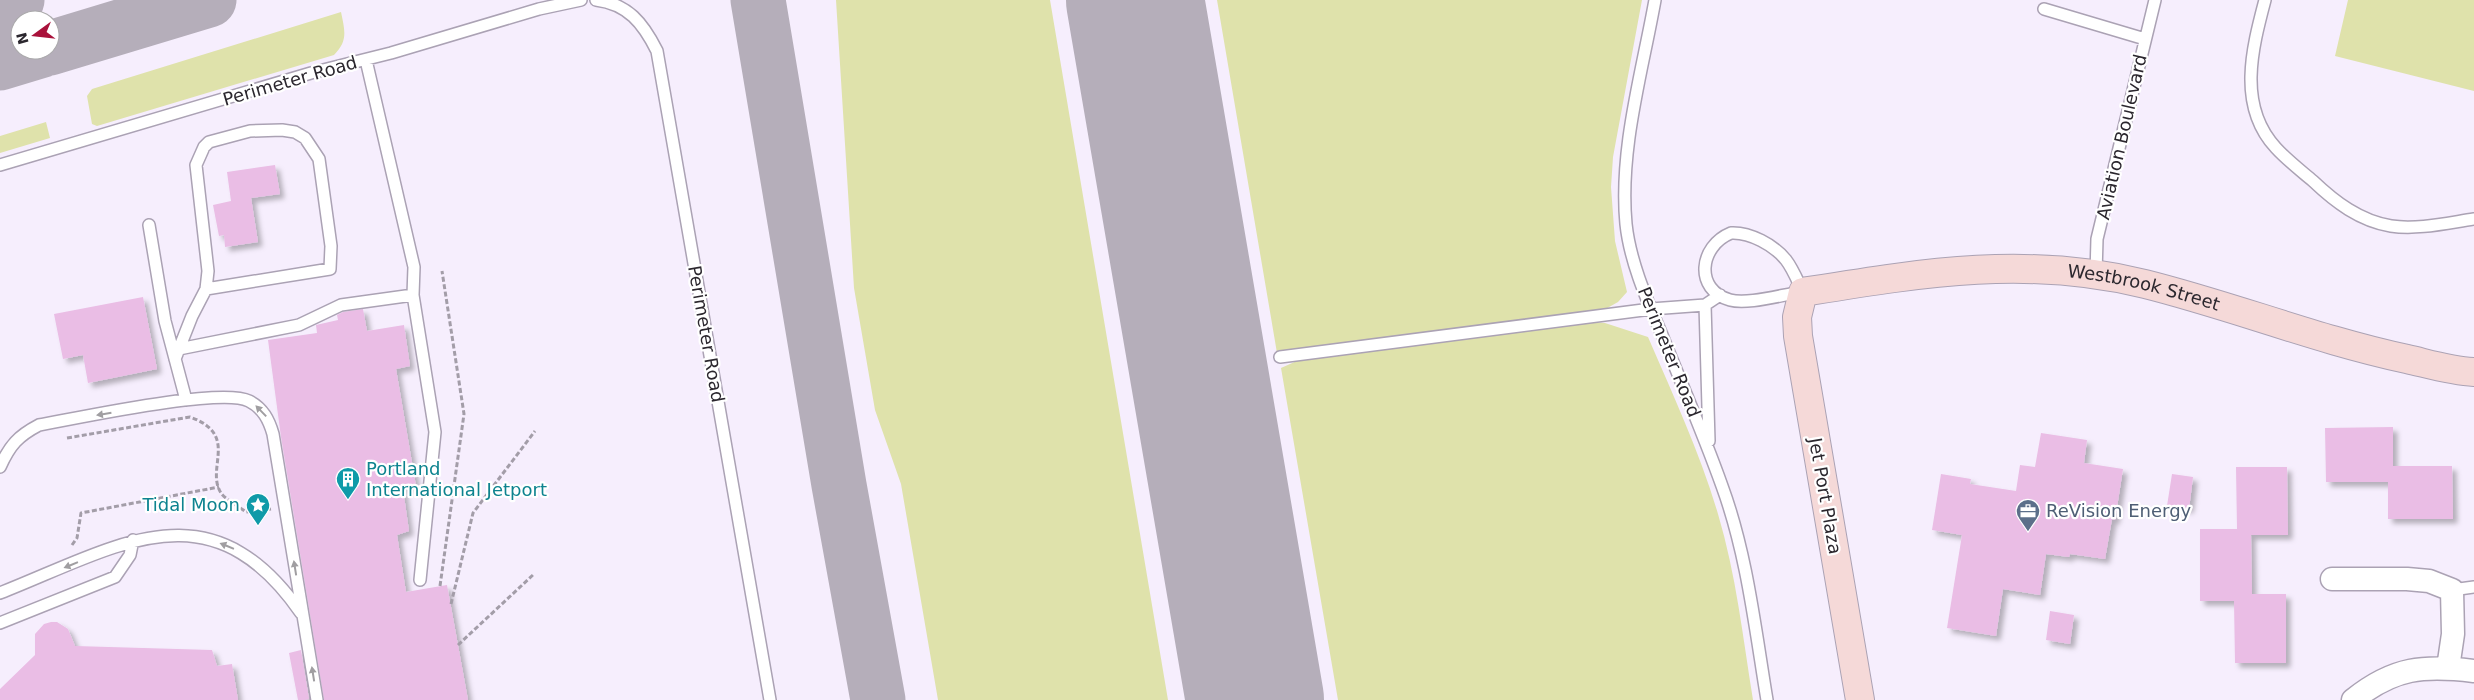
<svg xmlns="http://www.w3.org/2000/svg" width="2474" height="700" viewBox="0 0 2474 700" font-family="'DejaVu Sans',sans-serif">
  <defs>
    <filter id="shadow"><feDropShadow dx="4.5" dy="4.5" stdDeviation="2.5" flood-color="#0004"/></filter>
  </defs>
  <rect width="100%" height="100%" fill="#f6eefd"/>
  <path fill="#dfe2ab" d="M836,0H1050L1168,700H938L901,484L875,410L854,288Z
    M1217,0H1642L1613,157L1611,187L1615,241L1627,292L1618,302L1602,311L1277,353Z
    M2348,0H2474V91L2335,56Z
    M341,12C345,31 348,41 334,55L97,126L92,124L87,96L92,89Z
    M46,122L50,138L0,153V136Z
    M1594,322L1605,323L1648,337C1673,395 1700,453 1718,514C1736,574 1743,638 1753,700H1338L1281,368L1299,360Z"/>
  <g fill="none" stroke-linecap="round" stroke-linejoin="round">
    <path stroke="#b5aeba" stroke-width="55" d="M758,0L839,485L878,700
      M0,27L17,0
      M50,48L209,0
      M0,63L43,50"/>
    <path stroke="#b5aeba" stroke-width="138" d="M1135,0L1255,700"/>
  </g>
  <path fill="#eabde5" filter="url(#shadow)" d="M275,165L280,194L251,198L258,242L225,247L224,235L219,236L213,205L231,201L227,172Z
    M143,297L157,369L88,383L83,355L63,359L54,314Z
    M363,309L367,331L404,325L410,366L396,369L416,486L403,489L409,531L397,535L406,592L447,585L468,700H324L281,437L268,340L317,333L316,325L338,320L337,315L343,312Z
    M2393,427V466H2452L2453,519H2388V482H2326L2325,428Z
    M2041,433L2087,440L2084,463L2123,469L2115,520L2112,519L2105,559L2070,554L2069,557L2046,554L2040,595L2003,589L1996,636L1947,628L1962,535L1932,530L1941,474L1971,479L1970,484L2016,491L2020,465L2035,467Z
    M2236,467H2287L2288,535H2251L2252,594H2286V663H2235L2234,601H2200V529H2237Z
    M2172,474L2193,477L2189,509L2167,506Z
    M2050,611L2074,615L2070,644L2046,640Z
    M51,622H57L68,629L75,646L212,650L217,666L232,664L238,700H0V689L35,655V634L44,624Z
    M301,650L309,699L305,700H298L289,653Z"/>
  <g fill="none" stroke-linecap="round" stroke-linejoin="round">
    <g stroke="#aba2b4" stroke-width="14">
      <path id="lane" d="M596,0C628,4 643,23 657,51L770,700
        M1655,0C1642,73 1619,150 1626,224C1630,262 1647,300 1662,335C1682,385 1704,435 1722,486C1747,554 1755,628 1767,700
        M2265,0C2252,49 2237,106 2276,148C2287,160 2300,170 2313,181C2335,202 2360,221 2391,226C2417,230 2447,223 2474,219
        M2044,9L2145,39
        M366,60L414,267L413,295L435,432L420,580
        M0,165L311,73L391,53L539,9L581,0
        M149,225L165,321L186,400
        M1731,233C1750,232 1774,245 1786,260C1793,269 1798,282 1803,292C1784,294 1748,305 1730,300C1694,290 1699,246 1731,233Z
        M2096,274L2097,239L2155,0
        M1705,305L1709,441
        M179,349L299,325L341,305L413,295
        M1280,357L1651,309L1705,305L1720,295
        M175,359L192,316L206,289L330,269L331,246L319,159L305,138L295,132L282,130L250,131L209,142L204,147L196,165L208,271L206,289
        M0,467C10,445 18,436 39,425C78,418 221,387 249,401C263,408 269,420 273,434L317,700
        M2452,590L2474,587
        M0,593C117,547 210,482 301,613
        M0,623L115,577L130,555L133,540"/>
    </g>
    <g stroke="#aba2b4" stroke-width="25">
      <path id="street" d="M2332,579H2407L2429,581L2452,590L2453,634L2448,668
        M2353,700C2394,667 2424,665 2474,671"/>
    </g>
    <g stroke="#aba2b4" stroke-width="30">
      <g id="secondary">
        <path id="s1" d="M1860,700L1798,336L1797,317L1803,292C1921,273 2027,255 2145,284C2233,306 2318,340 2407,359C2429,364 2452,371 2474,372"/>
      </g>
    </g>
    <path stroke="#a39da8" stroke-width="3" stroke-dasharray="5 2.5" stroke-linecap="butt" d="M67,438L190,417C240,435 205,468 221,493C226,500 238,506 246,512L271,509
      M72,545L77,538L81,513L219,487
      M440,586L464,414L442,271
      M451,604L473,513L535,431
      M458,645L534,574"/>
    <use href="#lane" stroke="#fff" stroke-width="11"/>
    <use href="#street" stroke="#fff" stroke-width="22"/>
    <use href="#secondary" stroke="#f5d9d8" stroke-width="28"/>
  </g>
  <defs><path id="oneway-solid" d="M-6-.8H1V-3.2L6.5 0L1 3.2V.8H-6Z" transform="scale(1.25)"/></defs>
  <g fill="#a09ea1">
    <use href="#oneway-solid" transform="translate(261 411) rotate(-134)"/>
    <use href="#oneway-solid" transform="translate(104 414) rotate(171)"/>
    <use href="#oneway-solid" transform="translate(227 546) rotate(-158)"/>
    <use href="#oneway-solid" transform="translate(71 565) rotate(158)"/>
    <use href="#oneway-solid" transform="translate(295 568) rotate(-99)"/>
    <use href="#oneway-solid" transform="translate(313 674) rotate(-99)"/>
  </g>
  <defs>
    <g id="building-pin" transform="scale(1.25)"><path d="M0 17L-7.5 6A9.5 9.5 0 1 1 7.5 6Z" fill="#0f9aa8" stroke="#fff"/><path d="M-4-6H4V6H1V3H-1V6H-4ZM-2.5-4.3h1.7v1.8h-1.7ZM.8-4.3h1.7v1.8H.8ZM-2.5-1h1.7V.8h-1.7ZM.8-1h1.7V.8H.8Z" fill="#fff"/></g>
    <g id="sight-pin" transform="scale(1.25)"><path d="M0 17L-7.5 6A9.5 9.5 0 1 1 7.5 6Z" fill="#0f9aa8" stroke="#fff"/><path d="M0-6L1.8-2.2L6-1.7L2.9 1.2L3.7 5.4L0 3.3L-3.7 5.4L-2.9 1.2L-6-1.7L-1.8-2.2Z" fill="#fff"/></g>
    <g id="office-pin" transform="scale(1.25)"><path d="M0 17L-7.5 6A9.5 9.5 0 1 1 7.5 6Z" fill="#5c6f8a" stroke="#fff"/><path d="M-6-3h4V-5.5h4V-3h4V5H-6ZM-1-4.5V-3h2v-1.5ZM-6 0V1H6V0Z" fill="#fff"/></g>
  </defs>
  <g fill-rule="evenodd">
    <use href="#building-pin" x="348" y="479"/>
    <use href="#sight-pin" x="258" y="505"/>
    <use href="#office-pin" x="2028" y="511"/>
  </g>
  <g text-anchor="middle" stroke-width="4.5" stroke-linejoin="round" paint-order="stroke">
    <g font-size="18" fill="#2b272e" stroke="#fff">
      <text transform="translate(290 81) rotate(-16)" y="6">Perimeter Road</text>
      <text transform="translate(2122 137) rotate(-77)" y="6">Aviation Boulevard</text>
      <text dy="6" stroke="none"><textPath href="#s1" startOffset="758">Westbrook Street</textPath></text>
      <text transform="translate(706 334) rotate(80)" y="6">Perimeter Road</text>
      <text transform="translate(1669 352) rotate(68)" y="6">Perimeter Road</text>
      <text transform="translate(1825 496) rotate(80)" y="6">Jet Port Plaza</text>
    </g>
    <g font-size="18" fill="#0d838f" stroke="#fff" text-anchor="start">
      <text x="366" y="475">Portland<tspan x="366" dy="21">International Jetport</tspan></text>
      <text x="240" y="511" text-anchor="end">Tidal Moon</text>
    </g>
    <g font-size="18" fill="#4e5e75" stroke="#fff" text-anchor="start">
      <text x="2046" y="517">ReVision Energy</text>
    </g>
  </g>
  <g transform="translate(35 35) rotate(255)"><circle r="24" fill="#ffffff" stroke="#aaa9ab"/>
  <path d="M0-4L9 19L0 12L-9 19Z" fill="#a9123b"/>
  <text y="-8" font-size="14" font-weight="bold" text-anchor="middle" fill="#2b272e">N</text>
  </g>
</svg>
